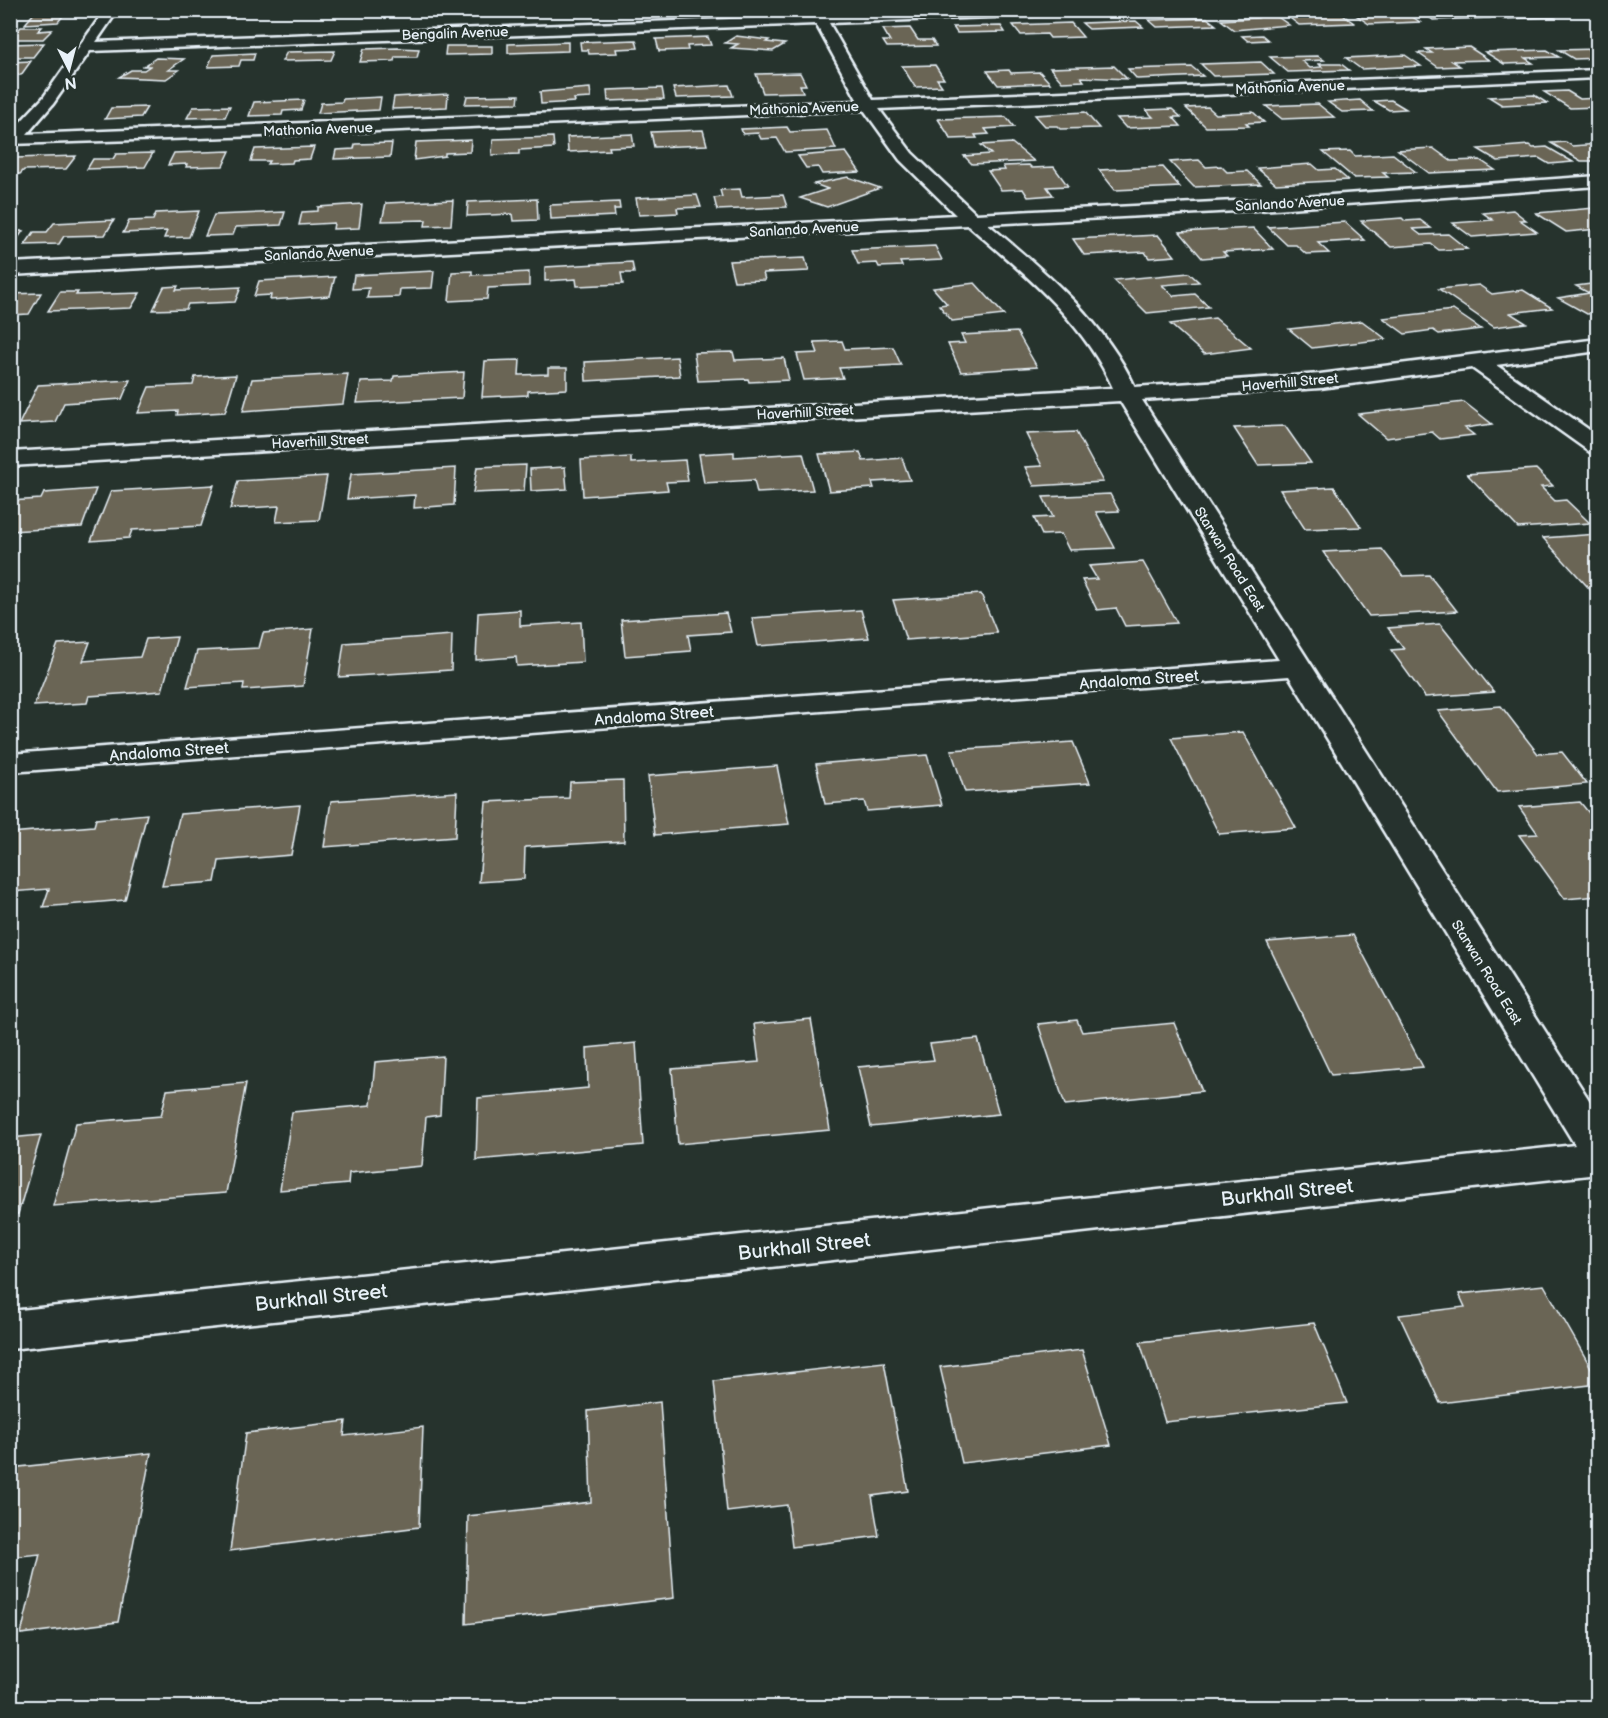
<svg xmlns="http://www.w3.org/2000/svg" width="1608" height="1718" viewBox="0 0 1608 1718" font-family="'Balsamiq Sans',sans-serif">
  <rect width="100%" height="100%" fill="#26332d"/>
  <filter id="ink" filterUnits="userSpaceOnUse"><feTurbulence type="fractalNoise" baseFrequency=".0167" numOctaves="2"/><feDisplacementMap in="SourceGraphic" scale="12" xChannelSelector="R" yChannelSelector="G"/><feConvolveMatrix kernelMatrix="1 2 1 2 8 2 1 2 1" color-interpolation-filters="sRGB"/></filter>
  <g filter="url(#ink)">
    <path fill="#6b6554" stroke="#e8f1f8" stroke-width="1.5" d="M1419,10H1476L1489,18L1433,20Z
      M1488,10H1543L1555,17L1503,19Z
      M67,11L58,22L25,24L35,12Z
      M1340,13L1354,23L1299,25L1286,15Z
      M1408,14L1420,22L1369,24L1357,16Z
      M1275,15L1289,25L1234,30L1221,20L1257,18L1253,16Z
      M1207,18L1216,25L1157,27L1149,20Z
      M1136,21L1143,27L1089,29L1082,23Z
      M1071,23L1083,37L1050,38L1047,34L1021,35L1013,25Z
      M1001,26L1005,32L957,33L953,27Z
      M21,27H42L38,31L52,30L43,39H10Z
      M910,28L918,40H932L936,46L887,47L883,41H890L883,29Z
      M1262,35L1268,40L1248,41L1242,36Z
      M736,36L769,40L766,42L785,44L773,51L731,48L738,44L725,43Z
      M708,37L711,45L687,46L688,50L659,51L656,39Z
      M636,40L638,48L616,49L617,53L589,54L588,50H581L580,42Z
      M568,42V51L508,53V44Z
      M44,43L33,57H10V44Z
      M446,46H492V54L445,55Z
      M1469,47L1489,60L1452,61L1460,66L1438,67L1418,53H1432L1426,49Z
      M398,48L419,49L417,57H395L394,61L360,62L364,49Z
      M1598,49V58L1574,59L1559,50Z
      M1547,50L1559,57L1525,58L1533,63L1504,64L1485,52Z
      M335,51L331,60L282,61L287,52Z
      M255,53L253,60H241L239,66L208,67L213,55Z
      M1405,55L1421,66L1361,69L1346,58Z
      M1318,56L1324,60L1302,61L1310,68L1322,67L1319,64H1341L1349,70L1288,72L1270,57Z
      M156,58L184,59L168,70H179L166,79L119,77L131,70H144L150,66H144Z
      M31,61L21,75H10V62Z
      M1261,62L1274,74L1213,76L1201,64Z
      M935,65L944,79H937L942,86L915,87L902,66Z
      M1114,66L1127,79L1081,77L1084,81L1062,82L1050,68Z
      M1192,67L1203,76L1137,79L1128,69Z
      M1009,70L1011,73L1040,72L1050,83L998,85L987,71Z
      M800,73L806,85H800L803,92L763,93L756,74Z
      M729,85L733,96L676,98L673,88Z
      M590,88L591,98L574,99L575,102L541,104L540,92Z
      M662,88L664,99L608,101L607,90Z
      M1567,91L1580,99L1598,98V107L1570,108L1544,92Z
      M448,94L447,107L392,109L394,97Z
      M519,95L518,103L465,104L467,96Z
      M1534,95L1547,103L1502,105L1489,97Z
      M381,97L379,110L318,113L321,103L342,102L343,99Z
      M304,100L301,110L283,111L282,115L249,116L254,102Z
      M1360,100L1373,111L1342,112L1328,102Z
      M1391,100L1406,109L1389,110L1374,101Z
      M1318,104L1334,117L1282,119L1266,106Z
      M230,106L225,117L187,118L193,107Z
      M147,107L141,117L105,119L111,108Z
      M1208,107L1216,114L1253,112L1264,122L1246,123L1249,126L1206,127L1186,108Z
      M1172,109L1181,117H1173L1181,126L1126,128L1117,118L1153,117L1146,110Z
      M1085,112L1099,128L1060,129L1057,126H1045L1035,115Z
      M1006,117L1014,127L985,129L989,134L975,135L977,138L951,139L938,119Z
      M787,127L790,132L827,130L836,149L785,152L777,138L761,139L758,133L743,134L741,129Z
      M703,130L707,145L654,147L651,132Z
      M632,134L634,146L609,147L610,150L568,152L567,137Z
      M553,137L554,148L519,150V154L492,155L493,139Z
      M471,140L470,152L445,153V156L414,160L416,142Z
      M1566,142L1572,146L1598,144V161H1581L1551,143Z
      M392,143L390,157L334,159L336,150L354,149L355,144Z
      M1012,143L1034,161L972,164L964,156L991,154L981,145Z
      M1529,145L1533,148L1547,147L1573,162L1549,164L1539,158L1498,161L1478,149Z
      M314,147L310,159L293,160L292,163L267,164L269,161H251L255,149Z
      M1433,148L1451,161L1480,160L1495,170L1429,173L1398,150Z
      M230,151L223,166L186,167L187,164L168,165L174,153Z
      M1350,151L1355,156L1393,154L1416,172L1383,173L1388,177L1354,178L1323,152Z
      M846,152L860,172L822,174L818,167L806,168L798,156Z
      M153,153L145,167L87,169L93,159H113L116,154Z
      M76,156L66,169L24,170L20,174H10V163L15,158Z
      M1199,160L1206,167L1221,166L1227,172L1247,171L1261,184L1194,187L1170,162Z
      M1312,164L1319,170L1335,169L1348,180L1276,184L1257,168Z
      M1029,165L1032,168L1054,167L1068,186L1047,187L1053,195L1028,197L1023,189L1001,190L988,171L1005,170L1003,166Z
      M1163,167L1180,187L1115,190L1099,170Z
      M848,177L880,188L827,207L800,198L828,189L814,184Z
      M740,189L742,197L783,195L787,207L717,210L714,198L722,197L720,190Z
      M697,195L701,207L677,208L678,213L639,215L636,198Z
      M537,199L538,220L513,221L512,214L467,216L468,202Z
      M453,200L451,225L425,226L426,220L382,221L386,203Z
      M619,202L620,209H614L615,216L551,219L550,205Z
      M362,204L359,228L333,229L334,223L299,225L302,212L318,211V207Z
      M1595,208L1598,209V229L1566,232L1536,213Z
      M1513,210L1526,220H1520L1537,232L1472,237L1453,223L1493,220L1483,213Z
      M199,211L189,237L164,238L167,231L123,233L129,221L153,220L156,213Z
      M285,212L281,225L236,227L233,235L205,236L214,215Z
      M1402,218L1405,221L1420,220L1431,228L1413,229L1421,235L1448,234L1467,249L1439,250L1431,244L1391,247L1361,221Z
      M114,220L105,235L64,236L59,244L25,245L34,232H47L54,223Z
      M1345,222L1365,240L1318,243L1329,253L1306,254L1296,245H1287L1268,227Z
      M1253,228L1273,249L1223,252L1227,256L1202,258L1180,232Z
      M10,231H23L13,245H10Z
      M1158,235L1175,256L1149,258L1145,252L1084,255L1073,239Z
      M935,246L942,260L900,262L902,266L879,267L877,263L858,264L852,250Z
      M805,258L809,271L763,273L765,280L734,281L729,261Z
      M632,262L634,273H621L623,284L577,286L576,279L545,281V267Z
      M434,271L432,288L400,289L399,297L367,298L369,288L352,289L354,275Z
      M472,271V275L529,272V286L488,288L487,299L449,301L452,272Z
      M1189,273L1199,282L1162,285L1174,296L1195,294L1209,307L1147,313L1114,280Z
      M335,277L330,296L270,300L271,295L254,296L259,281Z
      M975,283L1004,315L952,321L939,305L947,304L933,288Z
      M1598,283V313L1587,314L1558,298L1589,293L1576,286Z
      M1479,285L1492,294L1523,290L1552,308L1510,313L1526,323L1494,327L1439,289Z
      M178,286L176,290L241,287L235,302L188,304L186,309L153,310L164,287Z
      M60,292H78L76,295L140,293L131,308L48,311Z
      M41,293L29,314L10,315V294Z
      M1453,310L1481,329L1439,334L1433,330L1405,334L1383,318Z
      M1215,318L1251,348L1204,354L1170,324Z
      M1362,321L1386,339L1312,348L1289,329Z
      M1017,332L1037,367L961,372L948,344L965,343L961,335Z
      M842,341L845,349L893,347L901,365L839,368L843,378L804,380L797,354L818,353L814,342Z
      M733,352L735,360L784,358L789,380L749,382L748,379L698,381L694,353Z
      M677,357L680,376L586,381L585,362Z
      M520,360L519,375L548,374V368H567V389L528,391V395L482,397L485,361Z
      M464,372L462,398L357,403L361,382L393,381L394,376Z
      M348,374L343,404L243,411L252,379Z
      M236,375L225,412L177,415L178,411L138,413L149,387L193,385L195,377Z
      M130,380L122,399L64,403L55,422L19,424L38,385Z
      M1464,402L1492,424L1465,428L1474,435L1440,439L1432,432L1386,438L1358,414Z
      M1285,426L1311,463L1258,465L1234,428Z
      M1076,432L1103,482L1034,486L1025,467L1042,466L1026,434Z
      M734,452V457L803,453L813,490L757,493L754,480L704,483L699,454Z
      M860,452L863,461L902,458L910,480L872,482L874,488L829,491L819,454Z
      M631,457V463L685,460L688,481L666,482L668,490L583,496L581,460Z
      M526,465L524,491L473,493L477,467Z
      M565,467L567,489L531,491L530,469Z
      M456,468L454,505L414,508L415,495L347,499L351,474Z
      M1536,469L1553,486L1541,487L1555,501L1566,500L1590,523L1518,528L1467,474Z
      M327,476L319,520L276,522L279,506L230,509L238,481Z
      M214,485L201,526L132,530L129,538L91,541L111,491Z
      M1334,487L1361,527L1305,529L1280,490Z
      M96,489L82,527L10,531V501L41,499L44,493Z
      M1110,494L1119,511L1096,512L1115,548L1069,550L1061,534L1042,535L1034,518L1053,517L1043,497Z
      M1598,534V598L1543,538Z
      M1382,549L1403,576L1429,575L1457,611L1369,616L1323,552Z
      M1143,562L1177,623L1125,626L1116,608L1097,610L1082,580L1097,579L1089,566Z
      M981,594L997,633L906,640L893,600Z
      M520,610V626L581,622L583,662L517,666L516,657L476,660L478,613Z
      M861,610L869,638L758,646L752,618Z
      M726,613L731,632L688,635L691,651L625,656L621,620Z
      M1440,624L1494,692L1425,697L1391,650L1404,649L1388,628Z
      M313,629L303,686L243,690L244,683L187,687L197,651L259,648L263,633Z
      M452,635L451,670L339,677L344,643Z
      M177,637L162,691L89,696L87,703L34,706L58,644L90,642L83,661L140,657L146,639Z
      M1501,706L1538,754L1562,752L1587,784L1497,792L1438,711Z
      M1243,732L1296,828L1219,834L1171,738Z
      M1073,742L1090,783L965,792L951,750Z
      M927,755L942,805L867,811L864,801L825,804L816,764Z
      M777,766L789,824L655,835L648,776Z
      M623,780L624,841L525,847L524,879L479,882L486,802L569,798L570,782Z
      M457,792L455,837L324,847L331,801Z
      M1580,802L1598,824V896L1565,899L1519,835L1538,834L1519,807Z
      M300,805L291,855L219,861L215,882L162,886L180,814Z
      M147,814L125,900L43,907L49,889L10,892V833L94,826L96,819Z
      M1353,935L1423,1067L1331,1075L1267,942Z
      M811,1019L830,1130L678,1144L672,1069L759,1062L754,1024Z
      M1077,1020L1082,1032L1174,1023L1202,1091L1065,1105L1038,1024Z
      M978,1039L999,1114L871,1127L858,1067L934,1060L930,1044Z
      M636,1043L643,1145L476,1160L478,1098L588,1088L587,1048Z
      M443,1056L440,1115L426,1117L422,1166L349,1173L348,1184L280,1190L292,1112L371,1105L375,1062Z
      M246,1083L226,1193L53,1206L76,1123L161,1116L167,1090Z
      M41,1135L18,1214L10,1215V1138Z
      M1544,1285L1598,1380V1384L1440,1403L1399,1315L1465,1307L1459,1294Z
      M1314,1323L1347,1403L1165,1422L1140,1342Z
      M1082,1350L1111,1445L962,1463L940,1367Z
      M884,1362L908,1491L872,1496L879,1536L792,1547L787,1505L727,1512L714,1381Z
      M660,1402L674,1598L466,1624L468,1516L591,1502L588,1411Z
      M346,1421L344,1436L423,1427L419,1527L230,1551L246,1433Z
      M151,1453L118,1622L21,1634L40,1554L10,1557V1468Z"/>
    <g fill="none" stroke-linecap="round" stroke-linejoin="round">
      <g stroke="#e8f1f8" stroke-width="5">
        <path id="street" d="M105,10H118L96,42L811,16L809,10H822L824,15L956,10H1081L1075,14L829,23L873,100L1598,70V78L879,109L912,153L976,214L1275,199L1598,176V186L1275,209L988,224C1044,271 1103,319 1135,387L1320,374L1598,339V351L1496,365L1598,436V454L1590,452L1472,368L1320,388L1142,400L1598,1114V1174L593,1287L10,1349V1311L593,1251L1575,1145L1289,676L10,772V754L1279,660L1120,401L10,466V452L1113,388C1083,320 1023,273 968,225L10,275V263L956,215L900,160L864,110L261,136L10,144V133L43,98ZM816,24L858,101L27,134L53,104L90,51Z"/>
      </g>
      <use href="#street" fill="#26332d" fill-rule="evenodd"/>
    </g>
  </g>
  <g text-anchor="middle" stroke-width="6" stroke-linejoin="round" paint-order="stroke">
    <g font-size="14" fill="#e8f1f8" stroke="#26332d">
      <text transform="translate(455 33) rotate(-2)" y="5">Bengalin Avenue</text>
      <text transform="translate(1290 87) rotate(-2)" y="5">Mathonia Avenue</text>
      <text transform="translate(804 108) rotate(-2)" y="5">Mathonia Avenue</text>
      <text transform="translate(318 129) rotate(-2)" y="5">Mathonia Avenue</text>
      <text transform="translate(1290 203) rotate(-3)" y="5">Sanlando Avenue</text>
      <text transform="translate(804 229) rotate(-3)" y="5">Sanlando Avenue</text>
      <text transform="translate(319 253) rotate(-3)" y="5">Sanlando Avenue</text>
      <text transform="translate(1290 382) rotate(-5)" y="5">Haverhill Street</text>
      <text transform="translate(805 412) rotate(-3)" y="5">Haverhill Street</text>
      <text transform="translate(320 441) rotate(-3)" y="5">Haverhill Street</text>
      <text transform="translate(1230 559) rotate(58)" y="5">Starwan Road East</text>
      <text transform="translate(1487 972) rotate(58)" y="5">Starwan Road East</text>
    </g>
    <g font-size="16" fill="#e8f1f8" stroke="#26332d">
      <text transform="translate(1139 679) rotate(-4)" y="6">Andaloma Street</text>
      <text transform="translate(654 715) rotate(-4)" y="6">Andaloma Street</text>
      <text transform="translate(169 751) rotate(-4)" y="6">Andaloma Street</text>
    </g>
    <g font-size="20" fill="#e8f1f8" stroke="#26332d">
      <text transform="translate(1287 1192) rotate(-6)" y="7">Burkhall Street</text>
      <text transform="translate(804 1246) rotate(-6)" y="7">Burkhall Street</text>
      <text transform="translate(321 1297) rotate(-6)" y="7">Burkhall Street</text>
    </g>
  </g>
  <rect width="1608" height="1718" fill="none" stroke="#26332d" stroke-width="36"/>
  <rect x="18" y="18" width="1572" height="1682" fill="none" stroke="#e8f1f8" stroke-width="2" filter="url(#ink)"/>
  <g transform="translate(69 69) rotate(174)" stroke="#26332d" stroke-width="4.5" paint-order="stroke">
  <path d="M0-4.5L10 22L0 15L-10 22Z" fill="#e8f1f8"/>
  <text y="-9" font-size="16" font-weight="bold" text-anchor="middle" fill="#e8f1f8">N</text>
  </g>
</svg>
